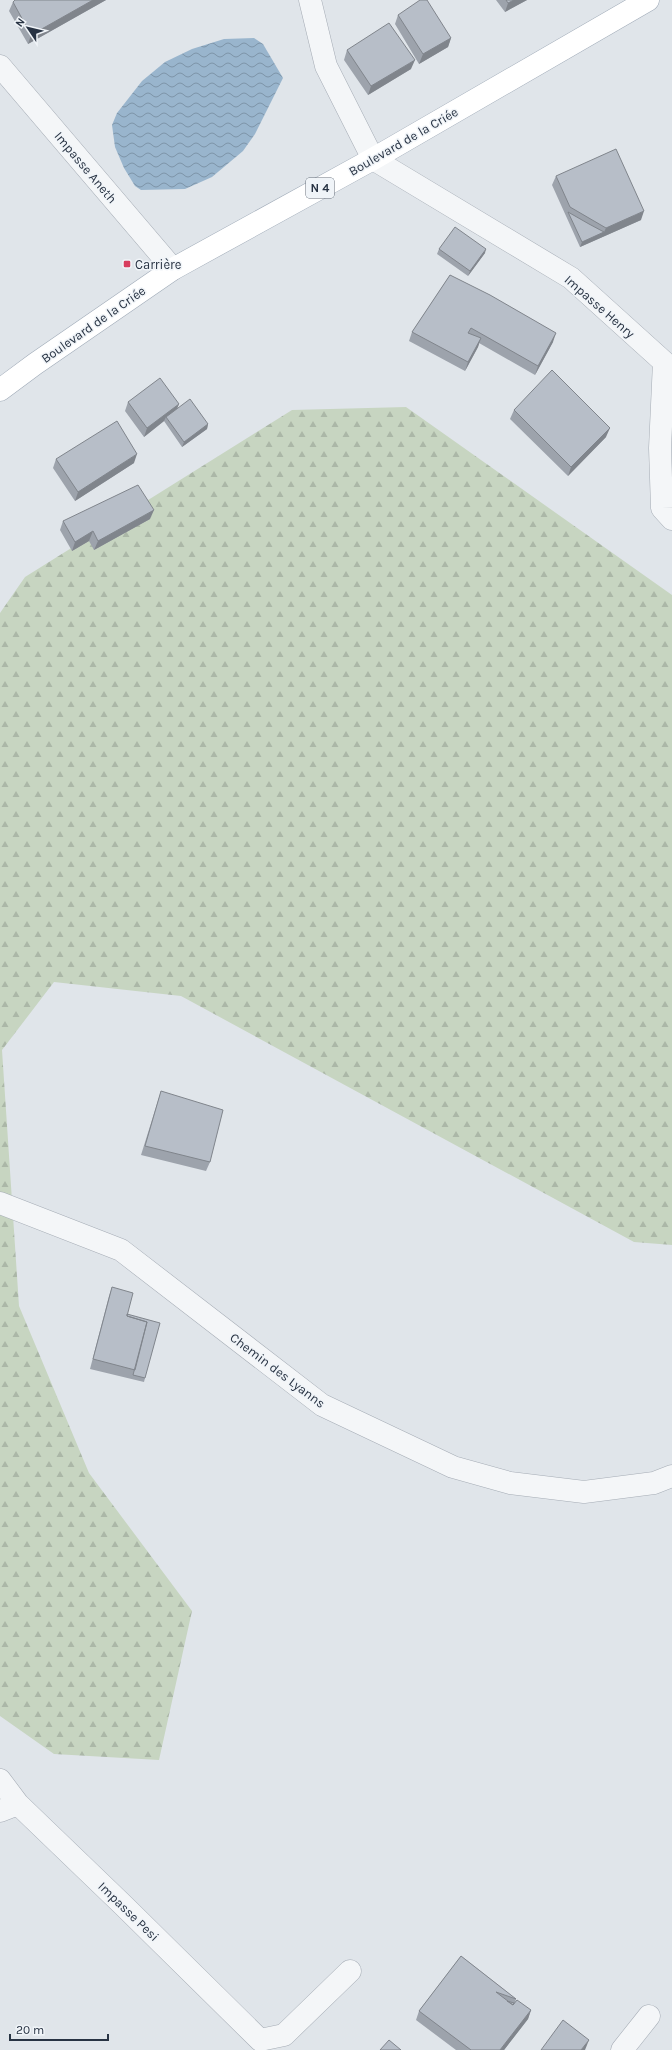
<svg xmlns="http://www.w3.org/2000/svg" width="672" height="2050" viewBox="0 0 672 2050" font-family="Karla,sans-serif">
  <defs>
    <pattern id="forest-firs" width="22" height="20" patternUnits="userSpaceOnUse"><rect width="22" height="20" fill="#c7d5c1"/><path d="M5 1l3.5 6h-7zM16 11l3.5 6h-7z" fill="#abb7a7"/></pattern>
    <pattern id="water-waves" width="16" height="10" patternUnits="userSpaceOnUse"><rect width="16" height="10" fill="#99b5cd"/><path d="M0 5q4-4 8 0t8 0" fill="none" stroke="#7d94a8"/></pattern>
  </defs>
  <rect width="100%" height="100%" fill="#e0e5ea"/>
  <path fill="url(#forest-firs)" d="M406,407L672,595V1245L634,1242L181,996L54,982L2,1050L19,1306L89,1473L192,1611L159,1760L54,1754L0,1716V613L25,577L292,410Z"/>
  <path fill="url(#water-waves)" d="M254,38L263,44L283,78L255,134L243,151L212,177L185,189L141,190L135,186L124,168L115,147L112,125L117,113L142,81L165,62L192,49L224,39Z"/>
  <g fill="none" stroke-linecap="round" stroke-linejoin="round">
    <g stroke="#a5acb5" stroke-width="23">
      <path id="minor" d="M310,0L326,66L373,159L571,278L664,362L660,448L662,508L672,519
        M0,66L173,269
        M0,1203L121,1250L322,1405L453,1467L510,1483L584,1492L654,1483L672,1476
        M0,1780L18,1804L123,1905L260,2040L284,2035L350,1971
        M0,1811L18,1804
        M622,2050L649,2016"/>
    </g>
    <g stroke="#9faab7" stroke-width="23">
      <path id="primary" d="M0,390L35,364L173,269L373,159L648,0"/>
    </g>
    <use href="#minor" stroke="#f4f6f8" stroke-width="22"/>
    <use href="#primary" stroke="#fff" stroke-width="22"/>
  </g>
  <path fill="#9da3ac" d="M15,0H106L28,44L9,11L13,2Z
    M496,0H527L505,12Z
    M398,15L451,38L448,47L419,64L395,24Z
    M347,50L411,69L368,95L344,60Z
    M556,176L641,220L580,247L552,185Z
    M439,249L485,253L468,276L437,254Z
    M450,275L553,342L535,375L479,343L478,347L465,371L409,341L412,332Z
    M128,402L179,404L177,409L208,424L207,429L182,447L164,421L144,437L125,411Z
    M514,410L606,437L568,476L510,419Z
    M56,459L134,463L75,501L53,468Z
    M150,519L94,550L89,541L72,551L60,530L63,521Z
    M161,1091L210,1162L206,1171L141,1155Z
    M112,1287L127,1314L145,1378L144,1382L90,1369L109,1296Z
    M461,1956L516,1999L515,2003L531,2010L528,2019L504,2050H456L416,2020L419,2011Z"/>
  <path fill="#80858c" d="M93,0H106L28,44L31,35Z
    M514,0H527L505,12L508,3Z
    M451,38L448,47L419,64L423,54Z
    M415,60L411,69L368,95L371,86Z
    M644,211L641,220L580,247L582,242L604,232L606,228Z
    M486,249L485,253L468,276L470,271Z
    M556,333L553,342L535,375L538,366Z
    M481,338L478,347L465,371L468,362Z
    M179,404L175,413L166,417L164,421L144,437L147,428Z
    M208,424L207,429L182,447L184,442Z
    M610,428L606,437L568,476L571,467Z
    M137,454L134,463L75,501L78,492Z
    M154,510L150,519L94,550L98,541Z
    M93,531L89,541L72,551L75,542Z
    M531,2010L528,2019L504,2050H500Z
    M589,2040L585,2050H581Z"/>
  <path fill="#b7bec8" stroke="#80858c" d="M15,0H93L31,35L13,2Z
    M420,0H427L451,38L423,54L398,15Z
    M506,0H514L508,3Z
    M389,23L415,60L371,86L347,50Z
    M616,149L644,211L606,228L570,207L556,176Z
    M568,212L589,224L604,232L582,242Z
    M455,227L486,249L470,271L439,249Z
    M450,275L490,295L556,333L538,366L471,328L468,333L481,338L468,362L412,332Z
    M552,370L610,428L571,467L514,410Z
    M160,378L179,404L147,428L128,402Z
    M190,399L208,424L184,442L166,417Z
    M117,421L137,454L78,492L56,459Z
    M138,485L154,510L98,541L93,531L75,542L63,521Z
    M161,1091L223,1110L210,1162L145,1146Z
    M112,1287L133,1293L127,1316L147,1322L135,1370L93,1359Z
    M127,1314L160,1323L145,1378L133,1375L147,1322L127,1316Z
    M461,1956L516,1999L496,1992L513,2005L517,2000L531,2010L500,2050H471L419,2011Z
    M507,2001L514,2003L513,2005Z
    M563,2020L589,2040L581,2050H541Z
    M389,2040L401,2050H380Z"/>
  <rect fill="#d83d5e" stroke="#f0f4f8" stroke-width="1.5" x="123" y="260" width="8" height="8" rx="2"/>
  <g text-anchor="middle" stroke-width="3" stroke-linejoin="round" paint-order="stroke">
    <rect fill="#f0f4f8" stroke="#646d79" stroke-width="1" x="306" y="178" width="28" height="20" rx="3"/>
    <g font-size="12" font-weight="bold" fill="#283343">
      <text x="320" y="192">N 4</text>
    </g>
    <g font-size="13" fill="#283343" stroke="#f0f4f8">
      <text transform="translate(403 141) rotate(-30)" y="5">Boulevard de la Criée</text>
      <text transform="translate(86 167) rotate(50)" y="5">Impasse Aneth</text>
      <text transform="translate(600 306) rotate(41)" y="5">Impasse Henry</text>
      <text transform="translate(93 324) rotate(-35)" y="5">Boulevard de la Criée</text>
      <text transform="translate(278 1370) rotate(37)" y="5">Chemin des Lyanns</text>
      <text transform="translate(129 1911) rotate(44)" y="5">Impasse Pesi</text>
    </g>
    <g font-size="13" fill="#283343" stroke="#f0f4f8" text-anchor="start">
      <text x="135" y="269">Carrière</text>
    </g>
  </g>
  <g transform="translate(28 28) rotate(305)" stroke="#f0f4f8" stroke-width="3" paint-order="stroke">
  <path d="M0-3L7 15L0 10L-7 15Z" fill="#283343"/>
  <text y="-6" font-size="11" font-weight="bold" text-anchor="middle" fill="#283343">N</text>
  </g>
  <path d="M10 2034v6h98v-6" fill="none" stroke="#283343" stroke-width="2"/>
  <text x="16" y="2034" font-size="12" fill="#283343" stroke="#f0f4f8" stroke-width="3" paint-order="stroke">20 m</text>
</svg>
